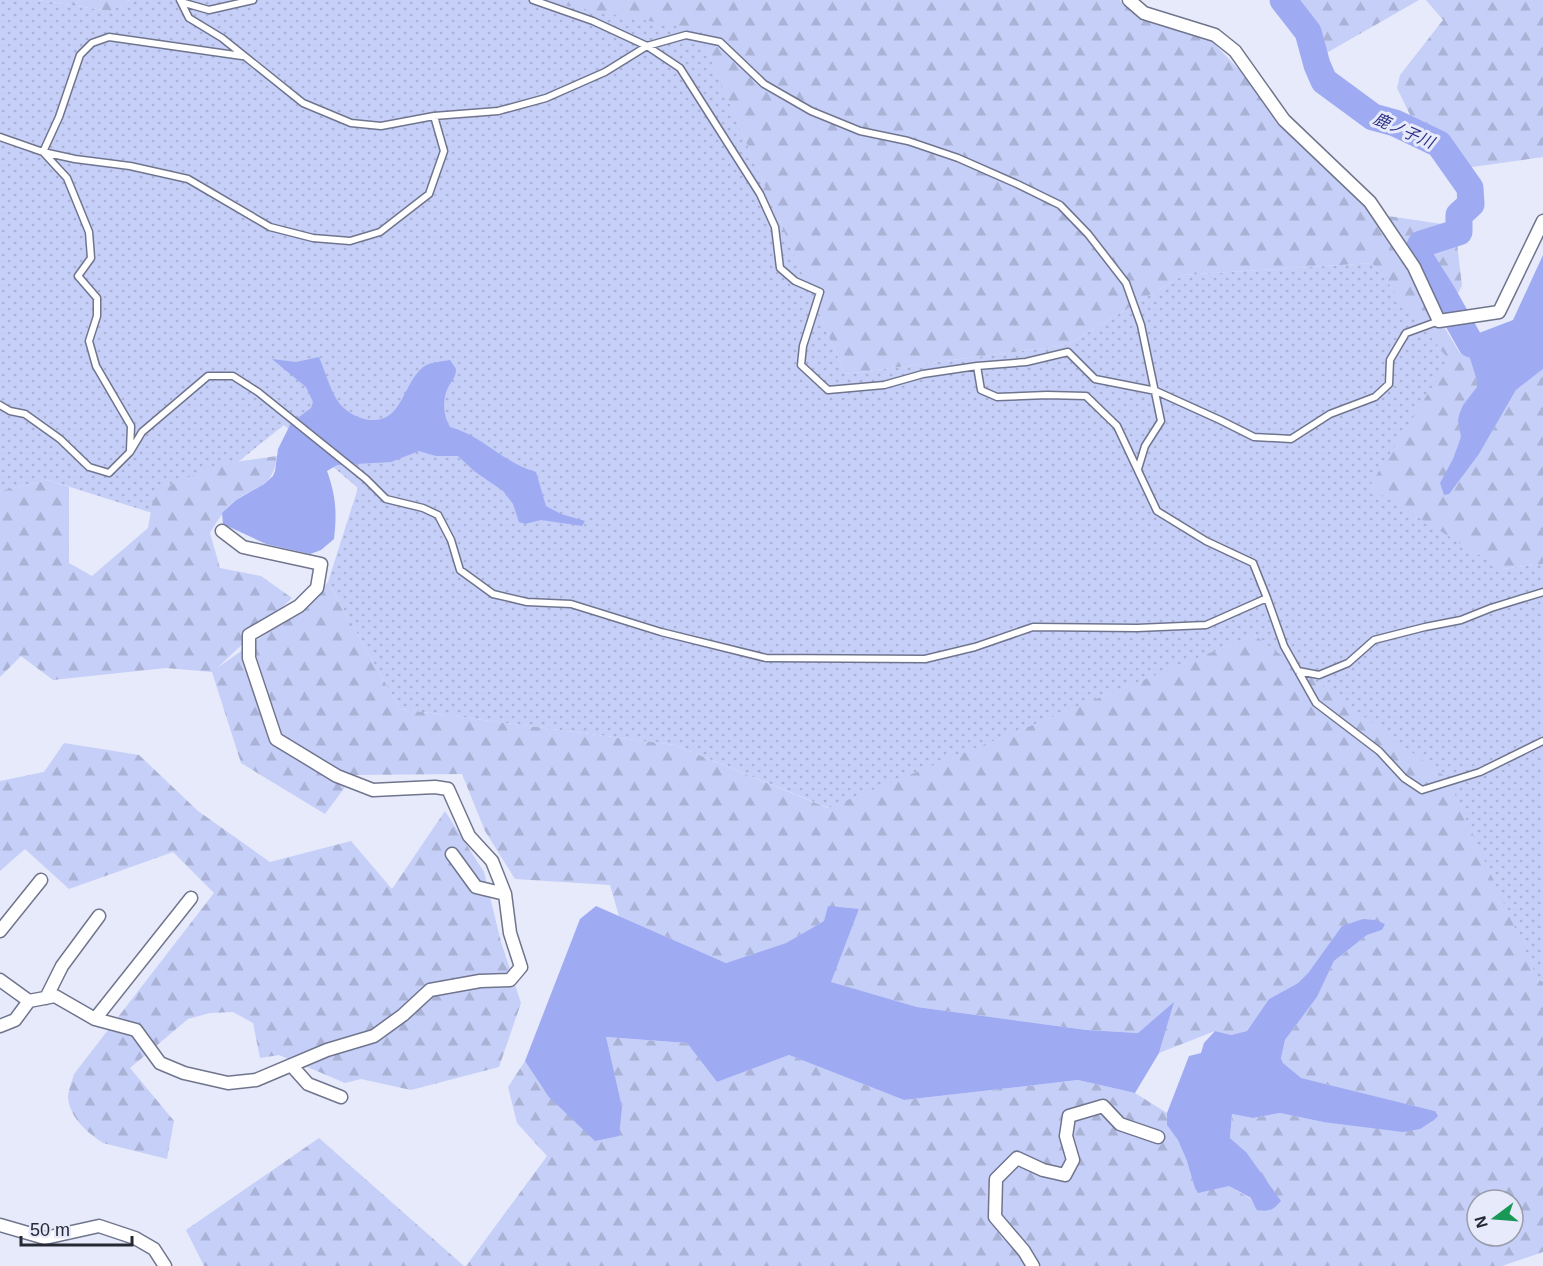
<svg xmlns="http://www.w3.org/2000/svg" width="1543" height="1266" viewBox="0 0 1543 1266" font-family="Arial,'Noto Sans JP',sans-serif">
  <defs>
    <pattern id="grass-dots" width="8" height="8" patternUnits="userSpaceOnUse" patternTransform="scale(1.5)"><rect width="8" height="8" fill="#c6cff8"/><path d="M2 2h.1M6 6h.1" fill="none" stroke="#aab2d5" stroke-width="1.8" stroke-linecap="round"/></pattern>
    <pattern id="forest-firs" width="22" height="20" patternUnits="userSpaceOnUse" patternTransform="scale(1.5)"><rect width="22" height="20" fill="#c6cff8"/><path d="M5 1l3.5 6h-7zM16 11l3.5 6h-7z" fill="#aab2d5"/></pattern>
  </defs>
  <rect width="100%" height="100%" fill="#e6eafb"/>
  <path fill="url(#grass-dots)" d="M0,0H38L110,11L130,0H536L698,29L845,374L1067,345L1183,275L1372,263L1450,360L1502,569L1543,564V982L1538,979L1255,635L829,808L675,745L400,709L328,582L358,488L284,425L168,518L48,480L0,491Z"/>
  <path fill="url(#forest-firs)" fill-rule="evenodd" d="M38,0H130L110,11Z
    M536,0H1119L1150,22L1210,39L1375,214L1455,226L1462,286L1441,322L1460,353L1466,346L1477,381V388L1463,405L1458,421L1461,437L1453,459L1449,493L1479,454L1516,390L1543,369V564L1502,569L1369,487L1449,360L1372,263L1183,275L1067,345L845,374L698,30Z
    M1276,0H1419L1316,59Z
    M1426,0H1543V157L1465,168L1413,121L1397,88L1400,75L1443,20Z
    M277,456C273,487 260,484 237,499C225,508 217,521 210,533L220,568L261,576L292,598L217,668L300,610L328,582L400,709L675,745L828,808L1254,635L1448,779L1538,979L1543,982V1252L1502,1266H466L547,1156L517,1123L508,1087L525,1061L548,1096L622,1107L605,1037L687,1043L717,1082L789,1055L904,1100L1078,1080L1135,1093L1167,1113V1125L1178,1139L1187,1161L1251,1199L1246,1152L1230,1138L1232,1114L1253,1118L1280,1113L1323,1122L1435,1111L1300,1078L1283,1063L1281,1057L1285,1040L1317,997L1334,961L1367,935L1382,930L1375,920L1309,972L1298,983L1269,999L1247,1031L1231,1035L1215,1031L1159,1053L1173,1004L1138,1033L1087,1030L917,1007L830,982L859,909L824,921L786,943L726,963L619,916L610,885L515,879L485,831L462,774L354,775L325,814L241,763L212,672L166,668L53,680L21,656L0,677V491L48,480L69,487V563L92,576L148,528L154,492L219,464ZM1477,1200H1513V1236H1477Z
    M64,743L139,755L198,811L270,862L351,841L392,889L445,811L484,872L501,942L521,1003L499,1067L411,1090L361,1079L345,1083L279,1055L260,1058L253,1023L233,1012L210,1013L188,1019L130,1068L174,1121L167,1159L103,1143C88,1133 70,1118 68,1098C68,1091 72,1081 74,1074L214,893L173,852L69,889L25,849L0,871V781L44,772Z
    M319,1138L464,1266H204L186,1230Z"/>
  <path fill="#9eabf3" d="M1543,255V369L1516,390L1479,454L1449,494L1444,495L1440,483L1453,459L1461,437L1458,421L1459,415L1463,405L1477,387V381L1466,346L1464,341L1458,339L1449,314L1459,305L1479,333L1513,320Z
    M319,357C325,371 329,387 337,400C348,417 375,428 392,413C404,401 408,382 420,370C427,362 439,362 450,360L456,369C456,377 452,381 448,387C442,401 443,415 450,427C483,436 503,463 536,472L546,506L561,514L585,521L582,526L541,520L525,524L519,522L513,504L503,491L474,471L458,456H436L419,451L391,462L337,465L327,471C336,496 337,513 334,539L321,550L310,554L266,544L223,524L222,513L236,500L264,484L273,476L275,471L278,449L291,423L311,408L313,402L306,387L272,359L296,362Z
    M596,906L726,963L786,943L824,921L828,906L859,909L831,982L917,1007L1087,1030L1138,1033L1174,1002L1159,1053L1135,1093L1078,1080L904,1100L789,1055L717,1082L687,1043L606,1037L622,1107L619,1136L595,1141L548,1096L525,1061L580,919Z
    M1363,919L1375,920L1385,924L1382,930L1367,935L1334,961L1317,997L1285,1040L1281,1058L1283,1063L1301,1078L1435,1111L1438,1116L1434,1120L1420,1129L1403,1132L1323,1122L1280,1113L1253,1118L1232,1114L1230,1138L1246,1152L1281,1201C1272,1211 1269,1212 1256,1209L1251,1198L1229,1186L1198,1193L1195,1188L1187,1161L1178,1140L1167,1125V1113L1189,1056L1201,1053L1204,1043L1215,1031L1231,1035L1247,1031L1269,999L1298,983L1309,972L1342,926Z"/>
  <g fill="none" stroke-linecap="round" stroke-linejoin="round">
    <path stroke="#9eabf3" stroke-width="27" d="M1283,0L1308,32L1317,65L1324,81L1373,117L1395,123L1439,144L1470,188L1471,204L1459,215V232L1421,244L1417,253L1444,296L1471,344"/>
    <g stroke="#70758e" stroke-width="9">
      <path id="lane" d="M180,0L189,18L222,38L303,103L351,123L381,126L434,116L498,111L546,98L605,72L647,46L686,35L720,42L764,84L811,111L860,131L908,141L958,158L1017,184L1060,205L1088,234L1126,283L1141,325L1161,421L1145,446L1138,469
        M533,0L593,21L647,46L680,68L760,194L775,227L780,268L795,281L820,292L803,346L801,365L828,390L884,385L923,374L977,366L981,390L997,397L1047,395L1086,396L1117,426L1157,511L1206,541L1253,563L1267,598
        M181,2L209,10L253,0
        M0,137L43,152L75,159L130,166L188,179L270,227L313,238L350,241L380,232L429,194L444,151L434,116
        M977,366L1026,362L1068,352L1095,379L1156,391L1220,420L1254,437L1291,439L1330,414L1375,397L1389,384L1390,360L1406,333L1439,321
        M0,405L10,411L25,414L60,439L89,467L109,473L130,452L142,432L208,376H233L258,392L366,479L386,499L423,508L438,515L451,540L460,570L493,594L527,602L571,604L661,632L766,658L925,659L975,647L1033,627L1137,628L1206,625L1267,598L1284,646L1316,703L1379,751L1404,778L1422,790L1480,772L1543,741
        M130,450L131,426L96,366L89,341L97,316V298L78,276L91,258L89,232L67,178L43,152L59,117L80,55L92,43L109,37L242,56
        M1298,671L1319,675L1348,663L1374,640L1425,627L1461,620L1491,608L1543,592"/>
    </g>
    <g stroke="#70758e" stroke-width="15">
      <path id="street" d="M1129,0L1144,13L1215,35L1235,51L1284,120L1370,202L1414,267L1439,321L1499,312L1543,221
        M452,854L476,887L505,894
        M0,931L41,880
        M0,980L29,1001
        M46,998L62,966L99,916
        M95,1019L191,898
        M0,1026L15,1020L29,1001L55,996L95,1019L136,1030L160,1063L184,1073L228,1083L256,1080L327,1050L374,1036L403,1015L430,990L480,981L510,980L521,967L510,933L505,894L492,861L469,836L448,789L435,787L373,790L337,776L276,739L249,658V635L299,606L317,588L321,564L243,547L222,531
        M291,1065L308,1084L341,1097
        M0,1225L45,1238L99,1226L135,1238L154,1249L165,1266
        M1033,1266L1024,1251L995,1217L996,1179L1017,1158L1043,1170L1065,1175L1073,1160L1066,1136L1069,1116L1103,1106L1120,1124L1158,1137"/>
    </g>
    <use href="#lane" stroke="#fff" stroke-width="6"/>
    <use href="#street" stroke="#fff" stroke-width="12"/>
  </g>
  <g text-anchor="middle" stroke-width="6" stroke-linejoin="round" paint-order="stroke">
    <g font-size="16" font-style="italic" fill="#2d3082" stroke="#e6eafb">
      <text transform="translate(1404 130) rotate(24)" y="6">鹿ノ子川</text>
    </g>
  </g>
  <g transform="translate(1495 1218) rotate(254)"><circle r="28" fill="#e6eafb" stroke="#999cab" stroke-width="1.5"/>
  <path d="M0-4.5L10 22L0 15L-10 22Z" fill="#189755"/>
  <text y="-9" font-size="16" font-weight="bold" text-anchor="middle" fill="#262833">N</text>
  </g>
  <path d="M21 1236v9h111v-9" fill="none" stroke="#262833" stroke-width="3"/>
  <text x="30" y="1236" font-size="18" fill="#262833" stroke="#e6eafb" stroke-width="4.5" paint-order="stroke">50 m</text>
</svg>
